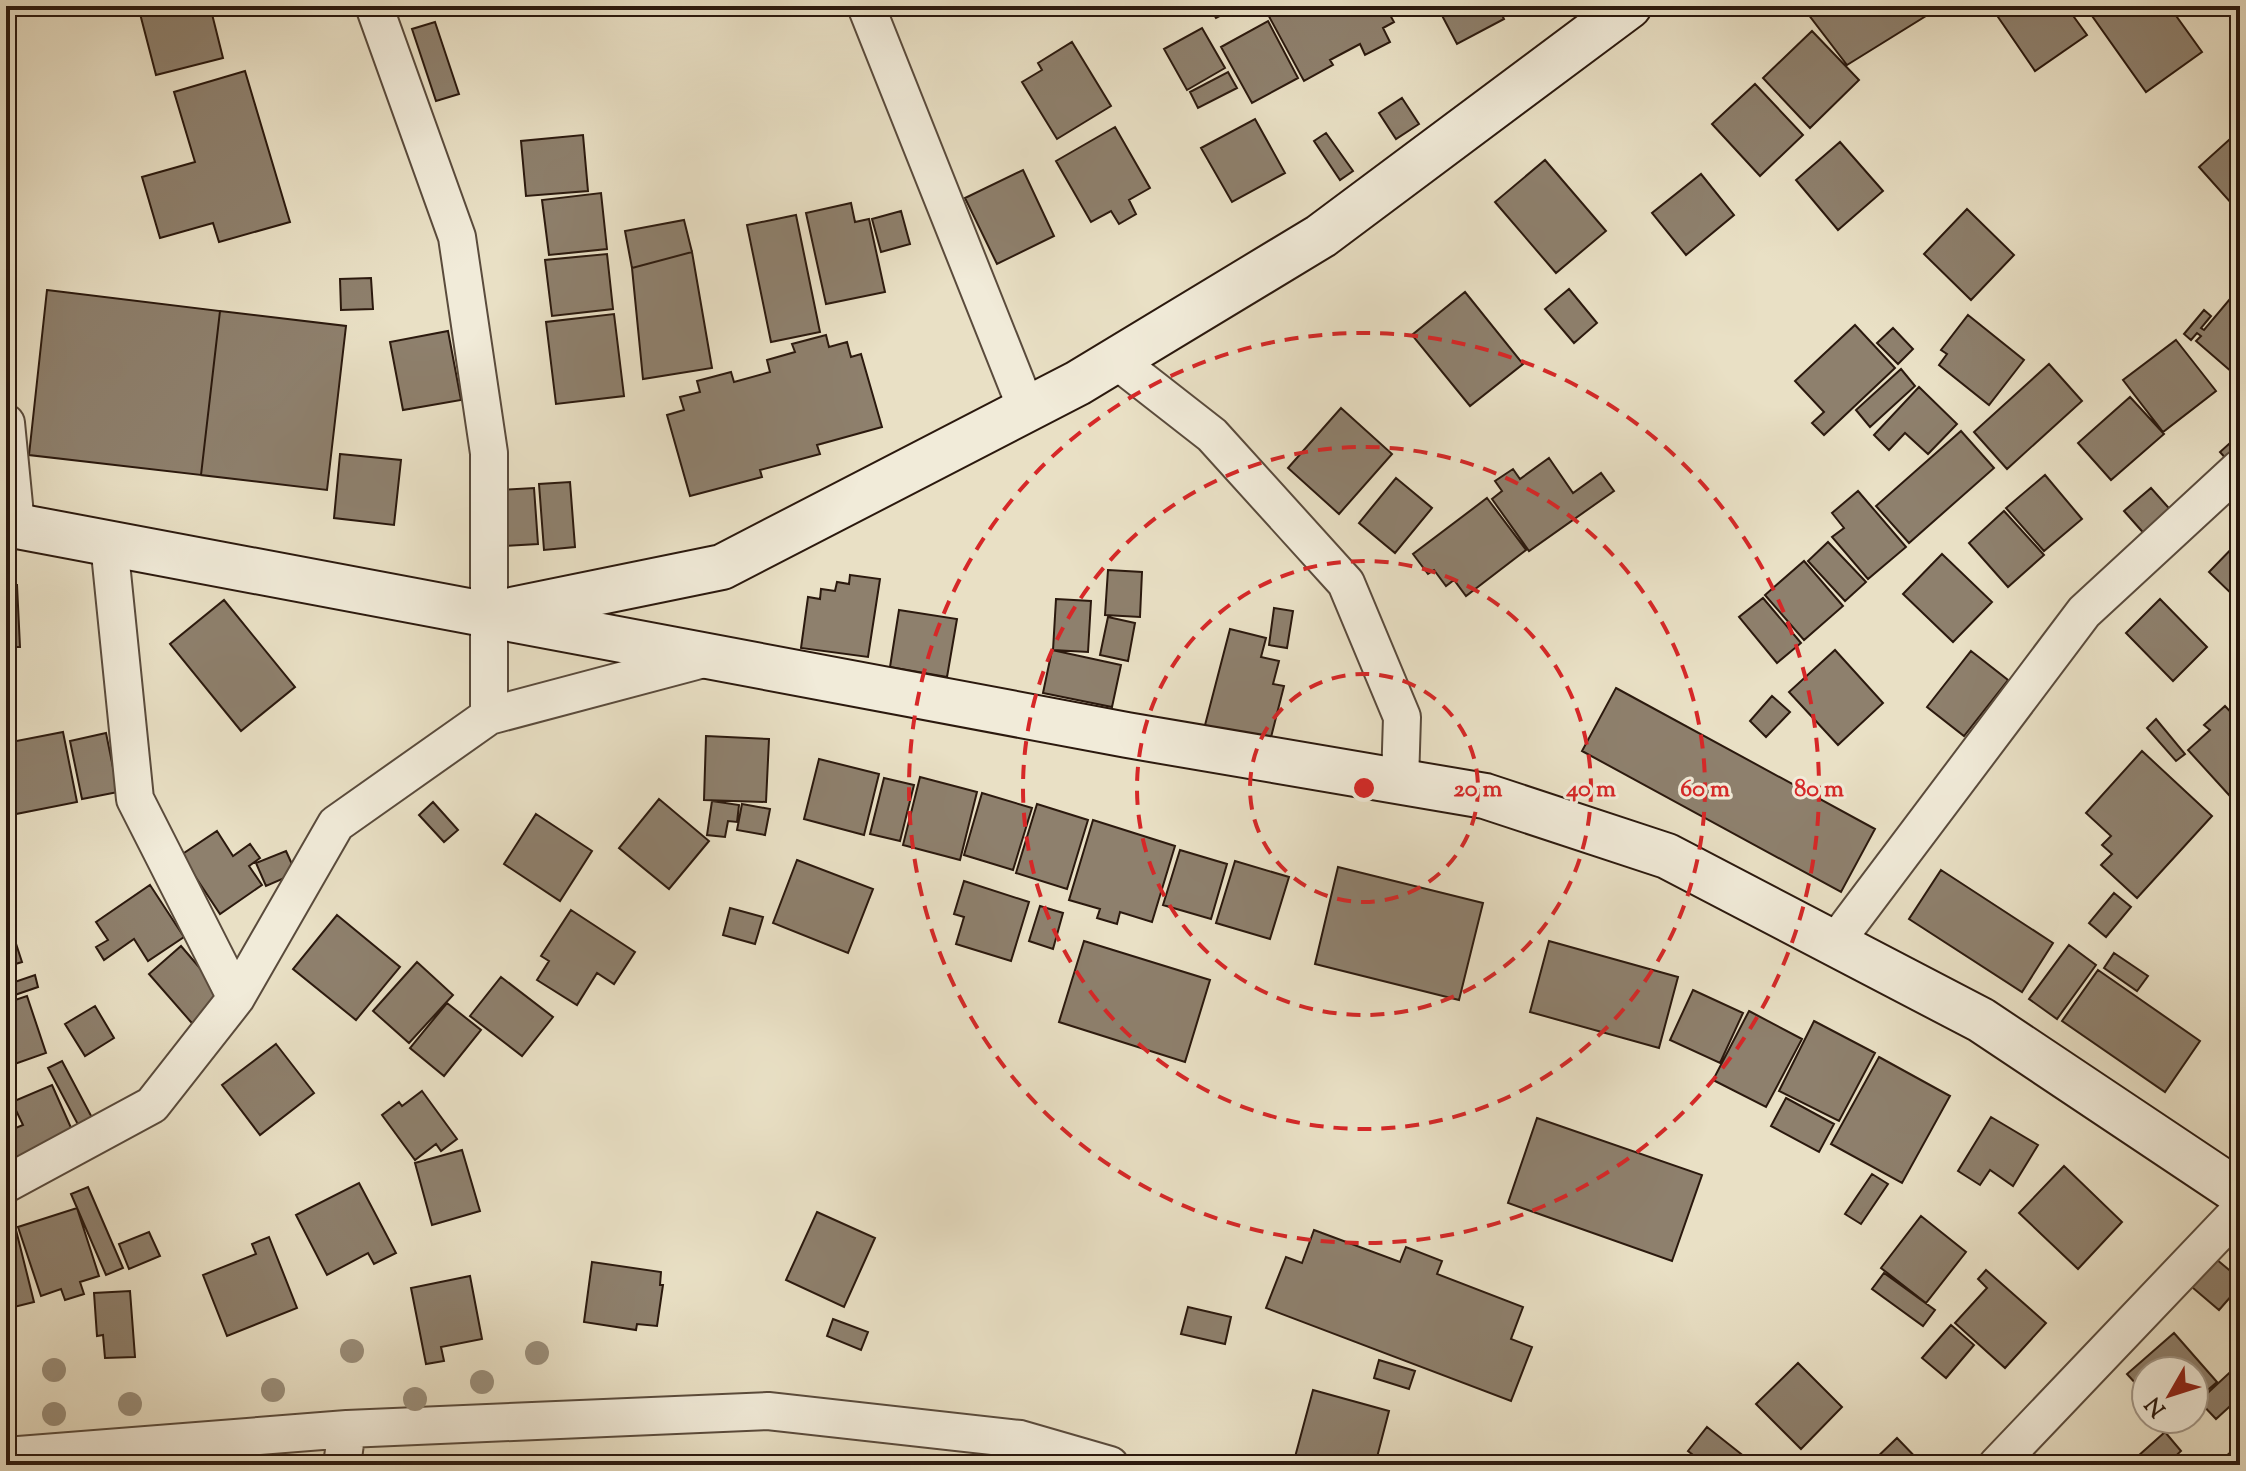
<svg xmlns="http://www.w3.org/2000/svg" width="2246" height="1471" viewBox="0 0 2246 1471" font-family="'Sorts Mill Goudy',serif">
  <rect width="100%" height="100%" fill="#e9e0c5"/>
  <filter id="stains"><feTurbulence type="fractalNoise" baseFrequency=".0025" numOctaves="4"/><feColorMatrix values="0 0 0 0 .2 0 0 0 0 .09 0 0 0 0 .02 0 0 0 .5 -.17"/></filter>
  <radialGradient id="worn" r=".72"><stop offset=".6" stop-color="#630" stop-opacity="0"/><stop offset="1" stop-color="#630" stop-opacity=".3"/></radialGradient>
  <path fill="#8e806d" stroke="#2b190e" stroke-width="2" d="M138,6H210L223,58L156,75Z
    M1209,6H1239L1216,18Z
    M1272,6H1385L1394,22L1383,28L1390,42L1365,55L1360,44L1330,60L1333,65L1304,81L1265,9Z
    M1437,6H1509L1500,11L1504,19L1457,44Z
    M1812,6H1942L1847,65L1805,10Z
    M2006,6H2066L2087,35L2035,71L1996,14Z
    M2085,6H2169L2202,52L2146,92Z
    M1268,21L1298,78L1252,103L1221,47Z
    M435,22L459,94L436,101L412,29Z
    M1202,28L1225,68L1187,90L1164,49Z
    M1812,31L1859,80L1810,128L1763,78Z
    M1072,42L1111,106L1057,139L1022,82L1042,70L1038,63Z
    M245,71L290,222L219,242L213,223L160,238L142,177L195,162L174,92Z
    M1228,72L1237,88L1198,108L1190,92Z
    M1755,84L1803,135L1760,176L1712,124Z
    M1402,98L1419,124L1396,139L1379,113Z
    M1255,119L1285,173L1232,202L1201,148Z
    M1115,127L1150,188L1129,200L1136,214L1119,224L1111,211L1091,222L1056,161Z
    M2240,130V213L2199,167Z
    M1326,133L1353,171L1340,180L1314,141Z
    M583,135L588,191L526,196L521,141Z
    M1840,142L1883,191L1838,230L1796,180Z
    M1545,160L1606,231L1556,273L1495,202Z
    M1023,170L1054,236L997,264L965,198Z
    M1701,174L1734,215L1686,255L1652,213Z
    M601,193L607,249L549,255L542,200Z
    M851,203L855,222L869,219L885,292L826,304L806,213Z
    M1967,209L2014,255L1971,300L1924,254Z
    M901,211L910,244L881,252L872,219Z
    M796,215L820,332L771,342L747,225Z
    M684,220L692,252L632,268L625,231Z
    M692,252L712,368L643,379L632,268Z
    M607,254L613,309L552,316L545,260Z
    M371,278L373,309L341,310L340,279Z
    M2240,287V379L2196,341L2201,336L2197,333L2191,340L2184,334L2204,310L2211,316L2201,328L2204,330Z
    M1569,289L1597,323L1574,343L1545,309Z
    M47,290L220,311L201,475L29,455Z
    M1465,292L1523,364L1470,406L1412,335Z
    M220,311L346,326L327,490L201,475Z
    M614,314L624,396L556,404L546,322Z
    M1968,315L2024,360L1989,405L1939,365L1947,354L1941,350Z
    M1855,325L1895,368L1824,435L1812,423L1824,412L1795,381Z
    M1893,328L1913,349L1898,364L1877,343Z
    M448,331L461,400L403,410L390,342Z
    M826,335L829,347L847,342L851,357L861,354L882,427L817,445L820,454L760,470L762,477L690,496L667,415L684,410L680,397L700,392L697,381L731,372L734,382L770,372L767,360L795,352L792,344Z
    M2176,340L2216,391L2163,432L2123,380Z
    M2049,364L2082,401L2007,469L1974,432Z
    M1901,369L1915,386L1870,427L1856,410Z
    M1919,387L1957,424L1928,454L1905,433L1889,450L1874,435Z
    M2130,397L2164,434L2111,480L2078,443Z
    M1341,408L1392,454L1339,514L1288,468Z
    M1961,431L1994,468L1909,543L1876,506Z
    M2240,434V466L2236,470L2220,452Z
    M340,454L401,460L394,525L334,518Z
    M1549,458L1573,493L1601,473L1614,491L1529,551L1492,499L1502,491L1495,481L1513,469L1520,479Z
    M2045,475L2082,519L2044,551L2006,508Z
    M1396,478L1432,508L1395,553L1359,523Z
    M570,482L575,547L544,550L539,484Z
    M534,488L538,544L503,546L500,490Z
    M2151,488L2175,515L2148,538L2124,511Z
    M1858,491L1906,547L1868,579L1832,537L1844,528L1832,513Z
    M1487,498L1526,550L1466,596L1454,580L1446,586L1434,570L1428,574L1413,554Z
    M2004,511L2044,555L2008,587L1969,543Z
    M2240,540V602L2209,572Z
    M1828,542L1866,582L1845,601L1808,561Z
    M1942,554L1992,602L1953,642L1903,594Z
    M1804,561L1843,606L1804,640L1765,595Z
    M1108,570L1142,572L1140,617L1105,615Z
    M850,575L880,579L868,657L801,648L808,597L820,599L821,589L835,591L837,582L849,584Z
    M6,585H17L20,647H6Z
    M1763,598L1801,643L1777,663L1739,617Z
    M1056,599L1091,601L1088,652L1053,650Z
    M2160,599L2207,647L2173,681L2126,633Z
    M224,600L295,687L241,731L170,644Z
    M1274,608L1293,611L1287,648L1269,645Z
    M899,610L957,619L947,677L890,667Z
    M1108,617L1135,623L1128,661L1100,655Z
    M1230,629L1266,638L1261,657L1279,661L1273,684L1284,686L1269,745L1204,729Z
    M1052,650L1121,665L1112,707L1043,693Z
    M1835,650L1883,703L1838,745L1789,692Z
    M1971,651L2008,680L1964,736L1927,707Z
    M1616,688L1875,829L1841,892L1582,751Z
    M1772,696L1790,712L1766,737L1750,721Z
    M2225,706L2240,722V785L2229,795L2188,750L2210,730L2204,725Z
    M2156,719L2185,754L2176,761L2147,728Z
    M63,732L77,802L16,814L6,763V743Z
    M106,733L118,792L82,799L70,741Z
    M706,736L769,739L766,802L704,800Z
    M2142,751L2212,816L2137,898L2101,865L2112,854L2102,845L2111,836L2086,813Z
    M819,759L879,774L864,835L804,819Z
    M920,777L977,792L960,860L903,845Z
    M884,778L914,785L900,841L870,834Z
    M982,793L1032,808L1013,870L964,855Z
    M659,799L709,841L669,889L619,848Z
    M712,801L739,805L737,822L728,821L725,837L707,835Z
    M433,802L458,830L444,842L419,815Z
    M742,804L770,809L765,835L737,830Z
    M1037,804L1088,820L1067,889L1016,873Z
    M536,814L592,851L560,901L504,864Z
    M1093,820L1175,846L1152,922L1120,912L1117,924L1097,918L1100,909L1069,900Z
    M217,831L233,856L250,844L260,858L249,866L262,885L220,914L181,855Z
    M1180,850L1227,864L1211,919L1163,905Z
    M286,851L296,873L266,886L256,863Z
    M797,860L873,889L848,953L773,923Z
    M1235,861L1289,877L1270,939L1216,923Z
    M1338,867L1483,903L1459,1000L1315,964Z
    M1941,870L2053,943L2022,992L1909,919Z
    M964,881L1029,902L1011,961L956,944L964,917L954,914Z
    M150,885L184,937L148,961L134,939L104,960L96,947L108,940L96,922Z
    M2114,893L2131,907L2106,937L2089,923Z
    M1040,906L1063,913L1053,949L1029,941Z
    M730,908L763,917L755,944L723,935Z
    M571,910L635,952L614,984L597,973L577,1005L537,980L549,961L541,956Z
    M6,913L22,962L6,967Z
    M337,915L400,967L356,1020L293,969Z
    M1084,941L1210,980L1185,1062L1059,1022Z
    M1549,941L1678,977L1659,1048L1530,1012Z
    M2069,945L2096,965L2057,1019L2029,999Z
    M181,946L229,1002L198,1030L149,974Z
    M2114,953L2148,976L2137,991L2104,968Z
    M417,962L453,995L409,1043L373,1011Z
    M2098,970L2200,1041L2165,1092L2062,1021Z
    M35,975L38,987L6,998V985Z
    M501,977L553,1017L522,1056L470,1016Z
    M1693,990L1743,1013L1720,1063L1670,1040Z
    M27,996L46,1053L6,1067V1003Z
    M447,1003L481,1030L444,1076L410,1048Z
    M95,1006L114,1038L85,1056L65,1024Z
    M1749,1011L1802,1039L1766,1107L1713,1080Z
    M1814,1021L1875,1053L1839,1121L1779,1091Z
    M276,1044L314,1093L260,1135L222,1085Z
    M1879,1057L1950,1096L1902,1183L1831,1144Z
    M62,1061L97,1127L83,1134L48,1068Z
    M52,1085L76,1139L17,1165L6,1138V1132L23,1125L12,1102Z
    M422,1091L457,1139L441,1151L436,1144L415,1160L382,1115L399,1102L402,1106Z
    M1786,1098L1834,1124L1819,1152L1771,1126Z
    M1991,1117L2038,1145L2013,1186L1990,1170L1980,1185L1958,1171Z
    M1537,1118L1702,1175L1672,1261L1508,1203Z
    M462,1150L480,1211L432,1225L415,1163Z
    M2064,1166L2122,1222L2078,1269L2019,1213Z
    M1872,1174L1888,1184L1861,1224L1845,1214Z
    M359,1183L396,1253L374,1264L368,1253L327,1275L296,1215Z
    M88,1187L123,1268L106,1275L71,1194Z
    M77,1208L99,1276L80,1282L84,1294L65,1300L61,1289L41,1296L18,1227Z
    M817,1212L875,1238L844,1307L786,1280Z
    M1921,1216L1966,1252L1926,1303L1881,1268Z
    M16,1230L34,1302L6,1309V1232Z
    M1314,1230L1400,1262L1406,1247L1442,1261L1437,1274L1523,1307L1511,1339L1532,1347L1511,1401L1266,1308L1286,1257L1302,1263Z
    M149,1232L160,1256L129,1269L119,1244Z
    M269,1237L297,1308L227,1336L203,1275L256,1254L252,1244Z
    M2210,1254L2240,1279V1286L2219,1310L2186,1282Z
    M592,1262L661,1272L660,1285H663L657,1326L637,1324L636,1330L584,1322Z
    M1986,1270L2046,1323L2005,1368L1955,1323L1987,1288L1978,1279Z
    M1884,1273L1935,1310L1923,1326L1872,1289Z
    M470,1276L482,1339L441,1347L444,1361L426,1364L411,1288Z
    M130,1291L135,1357L105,1358L103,1335L97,1336L94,1293Z
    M1188,1307L1231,1317L1225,1344L1181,1334Z
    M833,1319L868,1332L861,1350L827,1336Z
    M1951,1325L1974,1345L1946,1378L1922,1358Z
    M2174,1333L2217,1382L2194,1402V1371H2146V1395L2127,1374Z
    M1379,1360L1415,1371L1409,1389L1374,1378Z
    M1798,1363L1842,1407L1801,1449L1756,1404Z
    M2240,1363V1397L2216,1419L2199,1401Z
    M1313,1390L1389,1411L1375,1465H1323L1295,1457Z
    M1707,1427L1755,1465H1706L1688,1451Z
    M2165,1432L2181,1451L2166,1465H2128Z
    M1897,1438L1923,1465H1869Z
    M2232,1451L2240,1461V1465H2216Z"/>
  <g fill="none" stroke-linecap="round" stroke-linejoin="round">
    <g stroke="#5a4b3c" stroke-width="40">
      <path id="street" d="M374,6L457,237L489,453V716
        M866,6L1027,410
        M1116,360L1212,435L1346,583L1402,717L1400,782
        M6,423L16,525
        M109,543L135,799L236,998
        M1834,944L2084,612L2240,468
        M6,1184L152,1105L236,998L336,824L489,716L711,657
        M6,1456L347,1429L768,1411L1020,1439L1110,1465
        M342,1465L347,1429
        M1997,1465L2240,1210"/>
    </g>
    <g stroke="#2b190e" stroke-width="48">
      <path id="secondary" d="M6,524L1127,735L1485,796L1667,856L1981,1020L2240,1193
        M512,610L722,567L1078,383L1321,236L1629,6"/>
    </g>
    <use href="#street" stroke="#f1ebd9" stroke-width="36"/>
    <use href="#secondary" stroke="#f1ebd9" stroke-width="44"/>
  </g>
  <g fill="#9a8e7a">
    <circle cx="352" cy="1351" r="12"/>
    <circle cx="537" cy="1353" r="12"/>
    <circle cx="54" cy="1370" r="12"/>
    <circle cx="482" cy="1382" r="12"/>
    <circle cx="273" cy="1390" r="12"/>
    <circle cx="415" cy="1399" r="12"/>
    <circle cx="130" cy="1404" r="12"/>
    <circle cx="54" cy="1414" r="12"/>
  </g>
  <g fill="none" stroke="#d62828" stroke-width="4" stroke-dasharray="14 10">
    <circle cx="1364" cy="788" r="114"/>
    <circle cx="1364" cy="788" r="227"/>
    <circle cx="1364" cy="788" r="341"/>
    <circle cx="1364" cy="788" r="455"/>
  </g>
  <circle cx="1364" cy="788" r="12" fill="#d62828" stroke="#f1ebd9" stroke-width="4"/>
  <g font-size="24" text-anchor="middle" font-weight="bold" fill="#d62828" stroke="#f1ebd9" stroke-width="6" stroke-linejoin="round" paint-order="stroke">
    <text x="1478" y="796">20 m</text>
    <text x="1591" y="796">40 m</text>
    <text x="1705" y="796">60 m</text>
    <text x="1819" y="796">80 m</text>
  </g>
  <rect width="2246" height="1471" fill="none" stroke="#e9e0c5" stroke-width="32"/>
  <rect x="8" y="8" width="2230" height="1455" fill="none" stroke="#2b190e" stroke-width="4"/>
  <rect x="16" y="16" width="2214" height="1439" fill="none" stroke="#2b190e" stroke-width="2"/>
  <g transform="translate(2170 1395) rotate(231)"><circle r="38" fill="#f1ebd9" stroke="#a29788" stroke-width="2"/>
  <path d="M0-6L14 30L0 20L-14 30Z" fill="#8f2418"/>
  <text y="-12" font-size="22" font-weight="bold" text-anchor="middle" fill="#2b190e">N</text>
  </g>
  <rect width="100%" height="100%" filter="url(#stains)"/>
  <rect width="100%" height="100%" fill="url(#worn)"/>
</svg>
